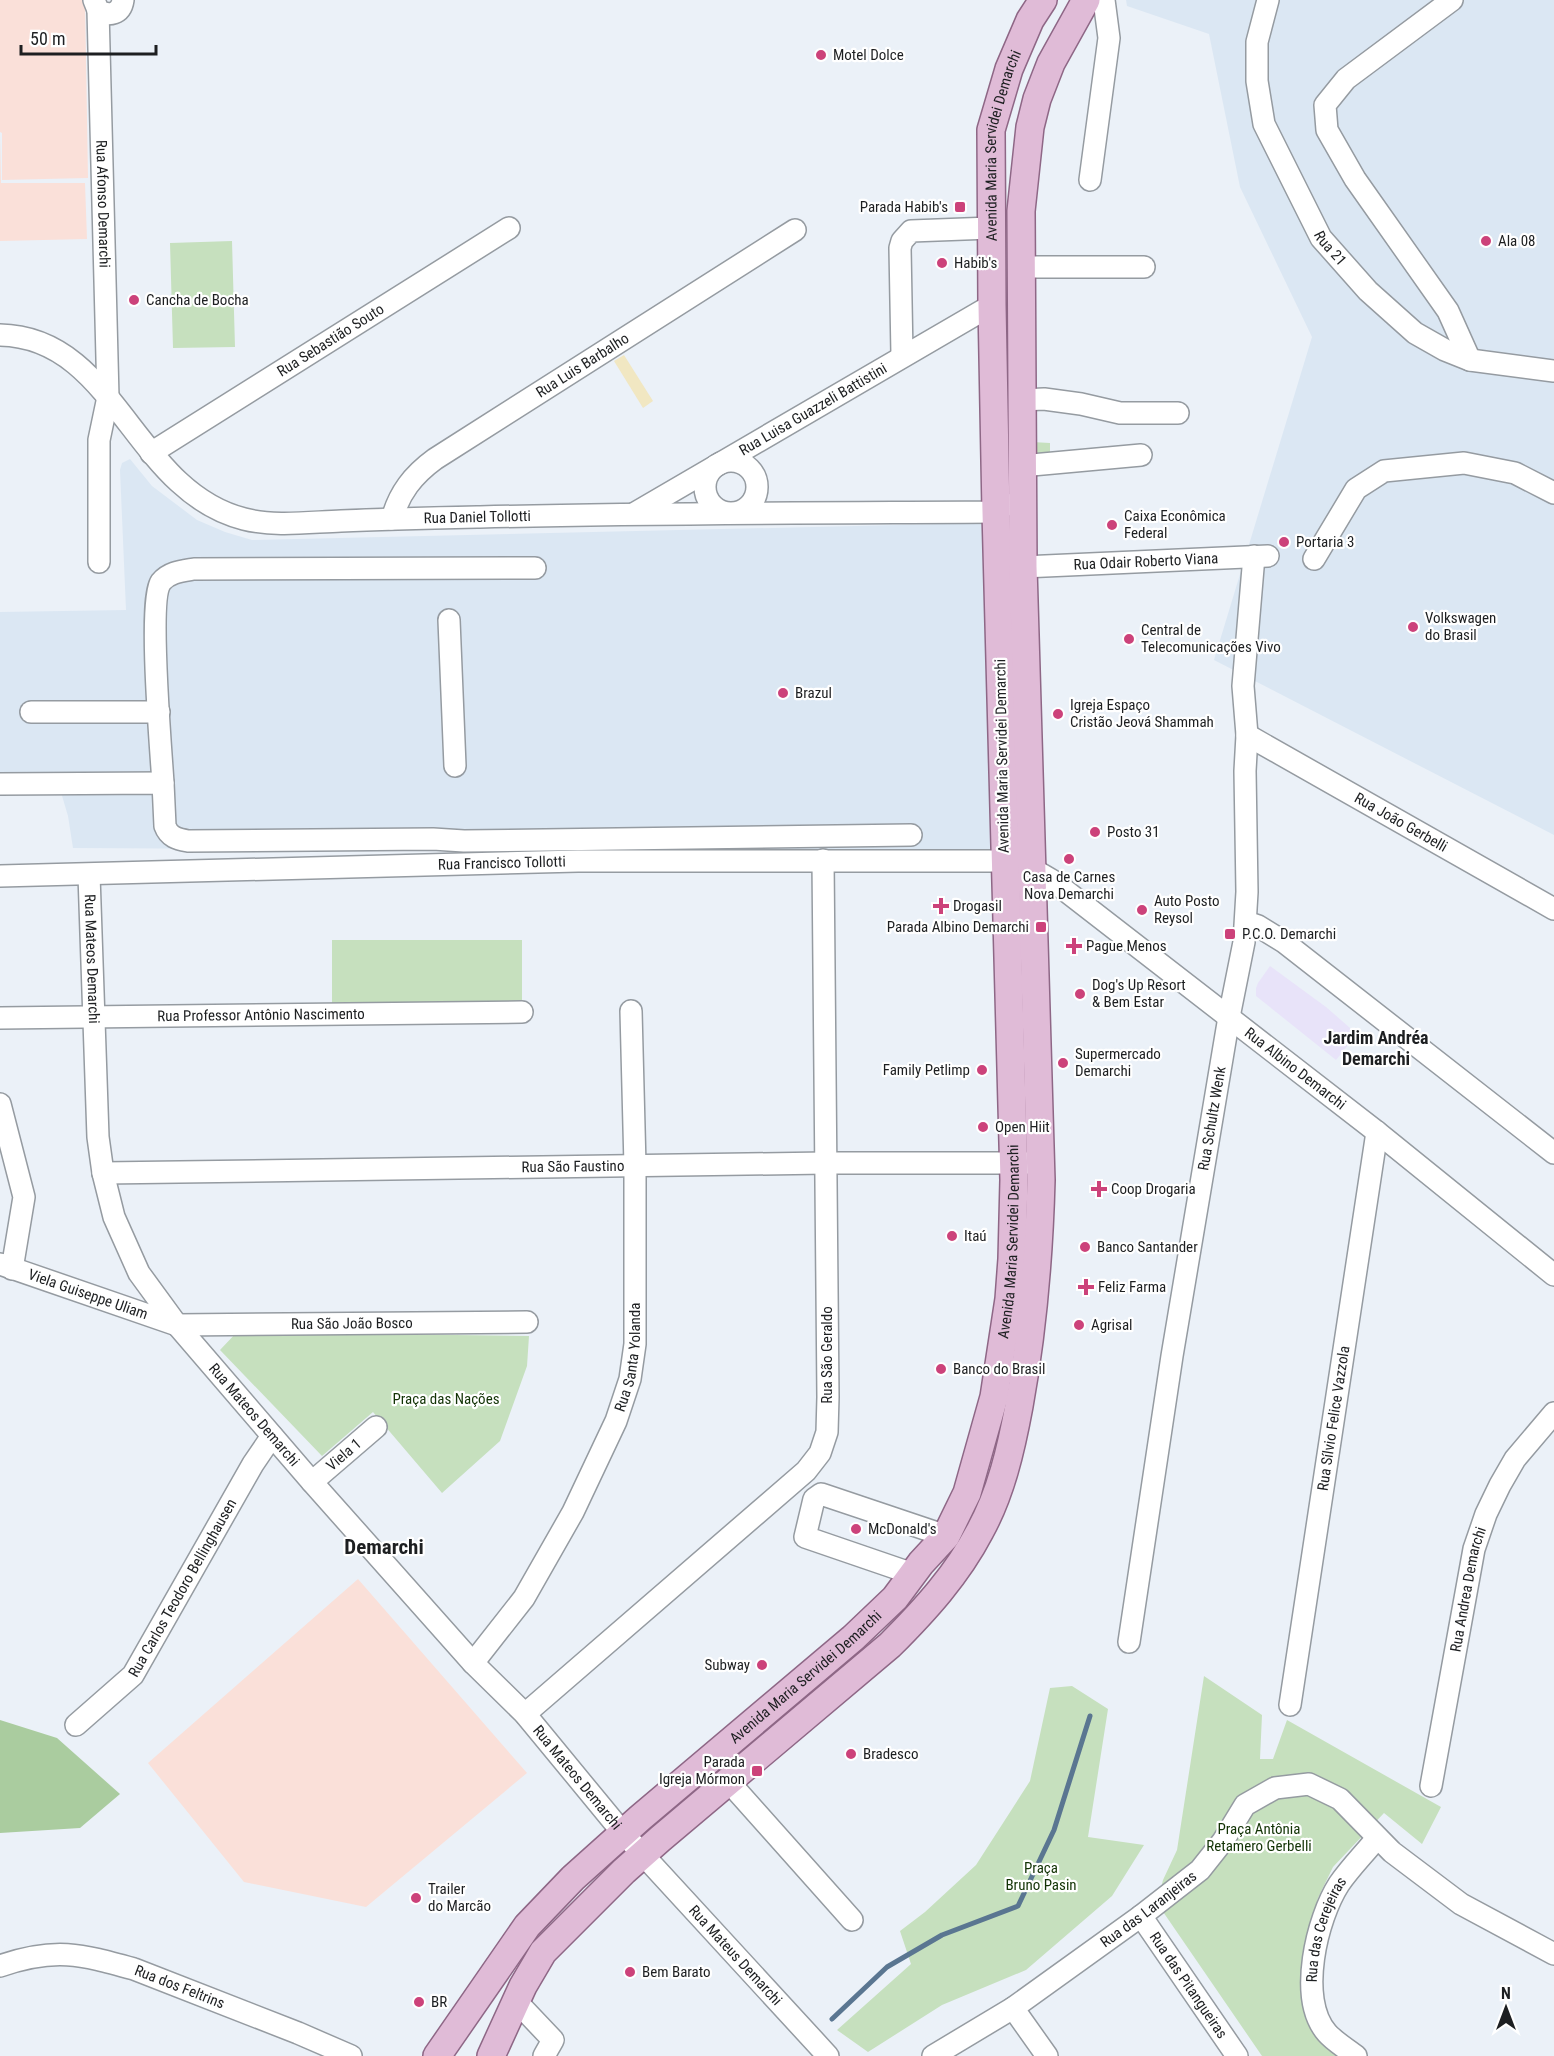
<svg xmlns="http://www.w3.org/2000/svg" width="1554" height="2056" viewBox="0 0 1554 2056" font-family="'Roboto Condensed',sans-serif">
  <rect width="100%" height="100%" fill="#ebf1f8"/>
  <path fill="#dbe7f3" d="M1126,0H1554V835L1214,660L1312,337L1240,187L1209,34L1127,6Z
    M130,459L152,486L197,520L225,532L252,540L983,523L996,853L73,848L68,816L60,789L0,790V612L126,610L120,470L122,463Z"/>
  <path fill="#fae0d9" d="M0,0H85L88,178L2,180V133L0,132Z
    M0,136L1,183H85L87,239L0,241Z
    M358,1579L527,1773L366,1907L244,1882L148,1763Z"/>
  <path fill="#e8e3f9" d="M1270,966L1326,1007L1357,1034L1336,1060L1256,996V988L1258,983Z"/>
  <path fill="#c6e0be" d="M232,241L235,347L173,348L170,243Z
    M1032,442L1050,443V461L1033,463Z
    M332,940H522V1004H332Z
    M237,1332L529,1336L527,1366L500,1441L442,1493L373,1412L322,1456L220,1350Z
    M1204,1676L1262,1715L1260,1759H1273L1287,1720L1441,1807L1422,1844L1384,1813L1333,1867L1318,1898L1304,1945V1972L1317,2032L1337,2056H1262L1157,1903L1163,1880L1177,1850Z
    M1072,1686L1108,1709L1088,1837L1144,1845L1112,1896L1026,1970L942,2005L868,2052L837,2030L911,1964L900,1931L925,1912L976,1865L1030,1781L1050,1688Z"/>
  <path fill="#aacc9f" d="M0,1720L57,1738L120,1794L80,1828L0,1833Z"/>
  <path fill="#f1e7c2" d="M624,355L653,401L643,408L614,361Z"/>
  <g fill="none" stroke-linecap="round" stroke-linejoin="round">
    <path stroke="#5a7691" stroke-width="5" d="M832,2019L887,1967L942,1935L1018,1906L1054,1830L1090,1716"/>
    <g stroke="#959ba1" stroke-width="24">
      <g id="minor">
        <path d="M94,0L98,10C109,17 121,14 123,0"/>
        <path id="s1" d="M1268,0L1257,42V81L1264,124L1321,238L1368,291L1415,333L1445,350L1470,360L1554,371"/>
        <path d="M1452,0L1346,79L1325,105L1327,130L1355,179L1448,311L1470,360"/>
        <path id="s2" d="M98,10L108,397L99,440V562"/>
        <path d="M1090,180L1109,38L1104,0"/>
        <path d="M1021,267H1144"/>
        <path id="s3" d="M0,335C116,337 133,491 244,519C275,527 310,522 341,521C387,519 434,518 480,517C652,513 824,513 996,512L1007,504"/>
        <path d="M902,355L900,248L902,241L911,231L991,228"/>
        <path d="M1022,400L1044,399L1081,404L1120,413H1178"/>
        <path id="s4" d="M151,453L509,228"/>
        <circle cx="731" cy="487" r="26"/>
        <path d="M1021,466L1141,455"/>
        <path id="s5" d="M635,513L992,305"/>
        <path id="s6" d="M392,519C399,493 413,475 435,459L795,230"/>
        <path d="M1314,559L1356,489L1384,471L1464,463L1515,473L1554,493"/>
        <path id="s7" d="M1023,567L1268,556"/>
        <path d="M449,620L455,766"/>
        <path d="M31,712H159"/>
        <path id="s8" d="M1247,735L1554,909"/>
        <path d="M163,783C161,751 148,600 161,582C169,572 182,571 194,569L535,568"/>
        <path d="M0,784L163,783L165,826C169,837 177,839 188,841L433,839L464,841L911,835"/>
        <path id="s9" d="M89,875L98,1137L103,1173L114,1217L139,1273L177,1325L312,1482L473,1663L525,1714L623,1833L828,2056"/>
        <path id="s10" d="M0,876L578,861H1004C1025,864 1035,870 1053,881L1377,1132L1554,1275"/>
        <path d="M1246,922L1258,926L1284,942L1554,1153"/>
        <path id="s11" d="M0,1018L522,1012"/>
        <path d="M0,1104L24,1197L12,1269"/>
        <path id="s12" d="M103,1173L826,1163H1029"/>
        <path id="s13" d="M0,1264L177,1325L527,1322"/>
        <path id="s14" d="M312,1482L376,1427"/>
        <path d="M913,1574L805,1537L814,1499L821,1494L946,1536"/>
        <path id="s15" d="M1129,1642L1172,1356L1229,1017L1244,942L1247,892L1245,771L1247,735L1243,686L1254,556"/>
        <path id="s16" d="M473,1663L524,1598L573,1512L616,1421L630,1379L635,1344V1166L631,1011"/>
        <path id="s17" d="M1290,1705L1377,1132"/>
        <path d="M525,1714L806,1471L820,1453L827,1432L828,1397L823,860"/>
        <path id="s18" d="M76,1725L133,1675L253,1464L272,1436"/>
        <path d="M729,1782L852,1920"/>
        <path id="s19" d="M1431,1786L1474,1549L1486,1514L1500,1485L1515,1459L1554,1413"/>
        <path id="s20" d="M1141,1916L1237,2056"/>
        <path id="s21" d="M0,1966C55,1947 80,1954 134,1969L298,2033L351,2056"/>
        <path d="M516,2001L553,2040L544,2056"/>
        <path d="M1013,2008L1047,2056"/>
        <path id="s22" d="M933,2056L1013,2008L1141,1916L1200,1870L1223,1841L1245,1805L1275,1788L1309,1784L1340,1799L1392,1852L1461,1904L1554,1954"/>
        <path id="s23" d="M1356,2056C1347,2049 1335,2042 1327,2033C1297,1999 1317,1918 1339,1884C1350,1868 1365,1853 1377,1838"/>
      </g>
    </g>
    <g stroke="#8e6786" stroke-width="30">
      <g id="major">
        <path id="s24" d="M437,2056L527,1926L573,1878L640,1818L853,1638L895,1598L921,1563L946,1536L967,1493L994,1397L1009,1299L1012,1259L1014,1180L996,512L992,305L991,130L1009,69L1030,20L1043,0"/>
        <path d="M491,2056L523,1986L543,1952L624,1871L660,1839L890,1645C925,1610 957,1575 980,1531C1001,1493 1011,1449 1019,1406C1033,1329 1039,1258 1041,1180L1023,567L1021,211L1030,127L1037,99L1051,63L1086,0"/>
      </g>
    </g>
    <use href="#minor" stroke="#fff" stroke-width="21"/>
    <use href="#major" stroke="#e0bbd7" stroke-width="27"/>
  </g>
  <g fill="#cc427a" stroke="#fff" stroke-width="2">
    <circle cx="821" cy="55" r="6"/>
    <rect x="954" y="201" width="12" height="12" rx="3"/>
    <circle cx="1486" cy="241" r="6"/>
    <circle cx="942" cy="263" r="6"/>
    <circle cx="134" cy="300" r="6"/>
    <circle cx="1112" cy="525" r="6"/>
    <circle cx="1284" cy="542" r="6"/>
    <circle cx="1413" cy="627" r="6"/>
    <circle cx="1129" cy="639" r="6"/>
    <circle cx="783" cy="693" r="6"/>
    <circle cx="1058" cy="714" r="6"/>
    <circle cx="1095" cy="832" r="6"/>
    <circle cx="1069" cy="859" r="6"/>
    <path d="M938 897h6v6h6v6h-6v6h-6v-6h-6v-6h6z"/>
    <circle cx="1142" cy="910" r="6"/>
    <rect x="1035" y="921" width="12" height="12" rx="3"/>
    <rect x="1224" y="928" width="12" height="12" rx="3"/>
    <path d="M1071 937h6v6h6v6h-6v6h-6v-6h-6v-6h6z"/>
    <circle cx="1080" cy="994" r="6"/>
    <circle cx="1063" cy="1063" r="6"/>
    <circle cx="982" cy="1070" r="6"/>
    <circle cx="983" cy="1127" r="6"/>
    <path d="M1096 1180h6v6h6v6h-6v6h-6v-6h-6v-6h6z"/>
    <circle cx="952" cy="1236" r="6"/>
    <circle cx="1085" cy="1247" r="6"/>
    <path d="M1083 1278h6v6h6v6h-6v6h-6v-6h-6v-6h6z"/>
    <circle cx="1079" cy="1325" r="6"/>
    <circle cx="941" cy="1369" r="6"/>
    <circle cx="856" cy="1529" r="6"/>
    <circle cx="762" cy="1665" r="6"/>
    <circle cx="851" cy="1754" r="6"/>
    <rect x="751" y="1765" width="12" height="12" rx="3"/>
    <circle cx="416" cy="1898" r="6"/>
    <circle cx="630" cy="1972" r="6"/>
    <circle cx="419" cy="2002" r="6"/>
  </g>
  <g text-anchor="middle" stroke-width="4.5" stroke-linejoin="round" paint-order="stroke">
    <g font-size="15" fill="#1d1f21" stroke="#fff" text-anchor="start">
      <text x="833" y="60">Motel Dolce</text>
      <text x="948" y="212" text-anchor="end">Parada Habib's</text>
      <text x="1498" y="246">Ala 08</text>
      <text x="954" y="268">Habib's</text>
      <text x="146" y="305">Cancha de Bocha</text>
      <text x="1124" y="521">Caixa Econômica<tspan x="1124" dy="17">Federal</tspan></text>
      <text x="1296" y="547">Portaria 3</text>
      <text x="1425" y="623">Volkswagen<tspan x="1425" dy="17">do Brasil</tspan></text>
      <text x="1141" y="635">Central de<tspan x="1141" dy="17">Telecomunicações Vivo</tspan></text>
      <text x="795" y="698">Brazul</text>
      <text x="1070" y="710">Igreja Espaço<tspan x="1070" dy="17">Cristão Jeová Shammah</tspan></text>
      <text x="1107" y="837">Posto 31</text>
      <text x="1069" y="882" text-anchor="middle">Casa de Carnes<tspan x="1069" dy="17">Nova Demarchi</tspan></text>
      <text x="1154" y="906">Auto Posto<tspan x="1154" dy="17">Reysol</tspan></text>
      <text x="953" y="911">Drogasil</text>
      <text x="1029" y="932" text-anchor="end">Parada Albino Demarchi</text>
      <text x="1242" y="939">P.C.O. Demarchi</text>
      <text x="1086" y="951">Pague Menos</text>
      <text x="1092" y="990">Dog's Up Resort<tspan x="1092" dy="17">&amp; Bem Estar</tspan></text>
      <text x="1075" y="1059">Supermercado<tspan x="1075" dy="17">Demarchi</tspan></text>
      <text x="970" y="1075" text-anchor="end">Family Petlimp</text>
      <text x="995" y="1132">Open Hiit</text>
      <text x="1111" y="1194">Coop Drogaria</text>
      <text x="964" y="1241">Itaú</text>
      <text x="1097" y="1252">Banco Santander</text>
      <text x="1098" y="1292">Feliz Farma</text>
      <text x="1091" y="1330">Agrisal</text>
      <text x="953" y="1374">Banco do Brasil</text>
      <text x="868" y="1534">McDonald's</text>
      <text x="750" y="1670" text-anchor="end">Subway</text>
      <text x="863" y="1759">Bradesco</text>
      <text x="745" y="1767" text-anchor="end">Parada<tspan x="745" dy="17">Igreja Mórmon</tspan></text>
      <text x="428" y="1894">Trailer<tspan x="428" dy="17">do Marcão</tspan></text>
      <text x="642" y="1977">Bem Barato</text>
      <text x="431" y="2007">BR</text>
    </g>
    <g font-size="15" fill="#1d1f21" stroke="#fff">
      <text dy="5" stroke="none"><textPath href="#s24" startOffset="2134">Avenida Maria Servidei Demarchi</textPath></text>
      <text dy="5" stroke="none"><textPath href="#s2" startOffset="194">Rua Afonso Demarchi</textPath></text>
      <text dy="5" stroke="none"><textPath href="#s1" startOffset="267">Rua 21</textPath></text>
      <text dy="5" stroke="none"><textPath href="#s4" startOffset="212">Rua Sebastião Souto</textPath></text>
      <text dy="5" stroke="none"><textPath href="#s6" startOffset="250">Rua Luis Barbalho</textPath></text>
      <text dy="5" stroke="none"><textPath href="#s5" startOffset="206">Rua Luisa Guazzeli Battistini</textPath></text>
      <text dy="5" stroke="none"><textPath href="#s3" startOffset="549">Rua Daniel Tollotti</textPath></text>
      <text dy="5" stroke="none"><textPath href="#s7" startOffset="123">Rua Odair Roberto Viana</textPath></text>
      <text transform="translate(1002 756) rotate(-91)" y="5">Avenida Maria Servidei Demarchi</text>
      <text dy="5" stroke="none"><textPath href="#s8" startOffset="177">Rua João Gerbelli</textPath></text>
      <text dy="5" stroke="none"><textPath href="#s10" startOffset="502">Rua Francisco Tollotti</textPath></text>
      <text dy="5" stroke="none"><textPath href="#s9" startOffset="84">Rua Mateos Demarchi</textPath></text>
      <text dy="5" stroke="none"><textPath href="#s11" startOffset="261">Rua Professor Antônio Nascimento</textPath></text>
      <text dy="5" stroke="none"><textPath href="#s10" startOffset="1364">Rua Albino Demarchi</textPath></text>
      <text dy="5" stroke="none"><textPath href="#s15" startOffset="530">Rua Schultz Wenk</textPath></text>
      <text dy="5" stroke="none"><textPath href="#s12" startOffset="470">Rua São Faustino</textPath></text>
      <text dy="5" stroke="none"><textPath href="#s24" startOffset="1036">Avenida Maria Servidei Demarchi</textPath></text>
      <text dy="5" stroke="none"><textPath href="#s13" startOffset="93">Viela Guiseppe Uliam</textPath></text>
      <text dy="5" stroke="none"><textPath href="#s13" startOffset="362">Rua São João Bosco</textPath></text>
      <text transform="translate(827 1355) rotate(-90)" y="5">Rua São Geraldo</text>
      <text dy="5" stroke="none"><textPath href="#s16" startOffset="348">Rua Santa Yolanda</textPath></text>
      <text dy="5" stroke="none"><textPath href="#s9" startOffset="588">Rua Mateos Demarchi</textPath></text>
      <text dy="5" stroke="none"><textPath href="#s17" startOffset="290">Rua Sílvio Felice Vazzola</textPath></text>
      <text dy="5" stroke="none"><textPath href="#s14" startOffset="42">Viela 1</textPath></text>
      <text dy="5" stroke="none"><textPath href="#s18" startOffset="176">Rua Carlos Teodoro Bellinghausen</textPath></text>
      <text dy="5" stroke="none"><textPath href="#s19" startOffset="200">Rua Andrea Demarchi</textPath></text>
      <text dy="5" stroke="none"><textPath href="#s24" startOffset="532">Avenida Maria Servidei Demarchi</textPath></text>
      <text dy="5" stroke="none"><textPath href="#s9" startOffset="1074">Rua Mateos Demarchi</textPath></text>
      <text dy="5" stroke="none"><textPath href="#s22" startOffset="261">Rua das Laranjeiras</textPath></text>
      <text dy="5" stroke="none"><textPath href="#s23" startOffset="146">Rua das Cerejeiras</textPath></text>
      <text dy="5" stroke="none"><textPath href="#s9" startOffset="1312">Rua Mateus Demarchi</textPath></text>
      <text dy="5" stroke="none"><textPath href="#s20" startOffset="84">Rua das Pitangueiras</textPath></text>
      <text dy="5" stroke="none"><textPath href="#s21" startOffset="186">Rua dos Feltrins</textPath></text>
    </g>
    <g font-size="15" fill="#123305" stroke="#fff">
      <text x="446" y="1404">Praça das Nações</text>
      <text x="1259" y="1834">Praça Antônia<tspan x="1259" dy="17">Retamero Gerbelli</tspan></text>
      <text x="1041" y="1873">Praça<tspan x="1041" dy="17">Bruno Pasin</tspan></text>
    </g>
    <g font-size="18" font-weight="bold" fill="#1d1f21" stroke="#fff">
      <text x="1376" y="1044">Jardim Andréa<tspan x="1376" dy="21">Demarchi</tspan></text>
    </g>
    <g font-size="21" font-weight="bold" fill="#1d1f21" stroke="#fff">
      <text x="384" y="1554">Demarchi</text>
    </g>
  </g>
  <g transform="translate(1506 2008)" stroke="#ffffff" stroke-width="4.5" paint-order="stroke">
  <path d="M0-4.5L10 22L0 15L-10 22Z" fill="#1d1f21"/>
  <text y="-9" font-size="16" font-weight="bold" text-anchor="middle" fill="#1d1f21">N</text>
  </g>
  <path d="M21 45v9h135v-9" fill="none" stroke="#1d1f21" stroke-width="3"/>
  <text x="30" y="45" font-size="18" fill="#1d1f21" stroke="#ffffff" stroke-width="4.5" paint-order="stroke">50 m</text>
</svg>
